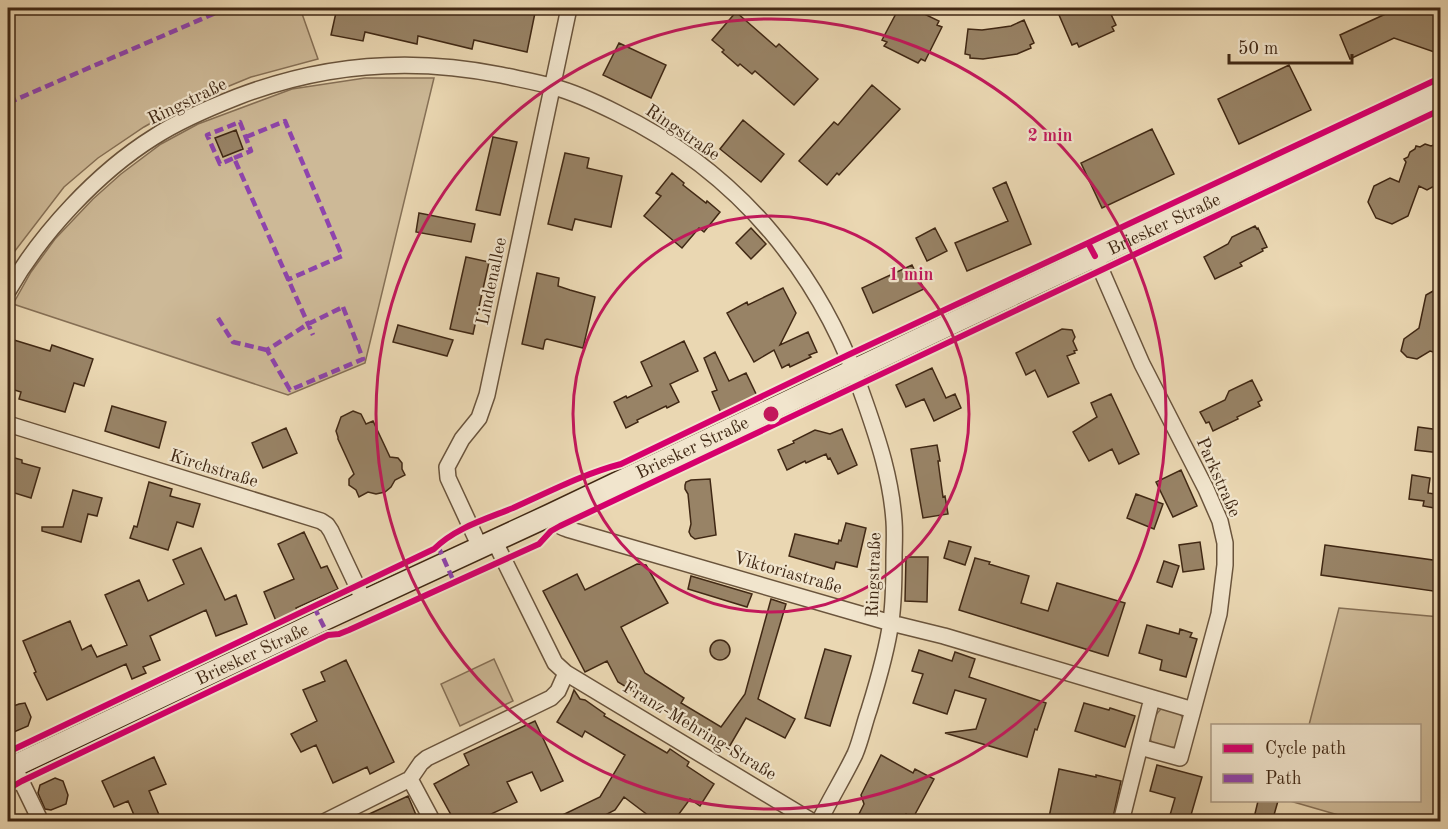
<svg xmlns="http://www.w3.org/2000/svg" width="1448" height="829" viewBox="0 0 1448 829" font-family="'Old Standard TT',serif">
  <rect width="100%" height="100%" fill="#ead7b2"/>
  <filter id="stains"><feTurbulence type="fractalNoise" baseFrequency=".00333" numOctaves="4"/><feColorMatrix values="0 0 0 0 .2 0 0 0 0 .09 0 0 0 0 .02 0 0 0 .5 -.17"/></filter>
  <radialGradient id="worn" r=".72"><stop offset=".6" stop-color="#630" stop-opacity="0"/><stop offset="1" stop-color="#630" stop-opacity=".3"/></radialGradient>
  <path fill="#cdb997" stroke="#867056" stroke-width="1.5" d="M8,8H300L318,59L251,77L183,105L144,127L98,158L64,187L8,260Z
    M365,78H434L365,363L288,395L13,304L31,272L55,239L93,199L121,174L161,144L198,124L292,89Z
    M1339,608L1440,617V821H1359L1290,801L1420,800V726L1309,725Z
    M494,659L513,701L460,726L441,684Z
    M1161,709C1168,709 1175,708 1180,714C1188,722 1182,745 1171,748C1165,750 1157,745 1152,744C1147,731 1152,718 1161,709Z"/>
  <path fill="#988366" stroke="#402814" stroke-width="1.5" d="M337,8H536L527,52L474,40L472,49L418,36L417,44L365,32L363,41L331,35Z
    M899,8H912L939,21L937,25L942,27L925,61L921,59L918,63L884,46L887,42L882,40Z
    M1056,8H1108L1116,25L1112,27L1114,31L1079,47L1077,43L1072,45Z
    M1391,8H1440V54L1394,38L1350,59L1340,35L1392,11Z
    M736,12L776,47L779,44L818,79L794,105L755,71L752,74L740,64L738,66L722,52L724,50L712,40Z
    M1024,20L1034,43L1030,45L1031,48L1017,54L983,59L970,58V55L965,54L968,29L982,30L997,28L1011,26Z
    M619,43L666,65L651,98L603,75Z
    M1289,65L1311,110L1239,144L1218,99Z
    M872,85L900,109L839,175L837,173L827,185L799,161L834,122L838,125Z
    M743,120L784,154L761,182L720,149Z
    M1152,129L1174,174L1102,208L1081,163Z
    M236,130L243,149L223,157L215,138Z
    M493,137L517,142L500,215L476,210Z
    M1425,144L1431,146L1434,145L1436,148L1440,150V183L1427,190L1419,186L1408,216L1392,224L1376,218L1368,202L1374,186L1390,178L1399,182L1406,162L1404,159L1408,157L1410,152L1415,149L1416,146L1420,147Z
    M565,153L589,158L587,168L622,176L611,227L575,219L572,230L548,224Z
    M672,173L684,183L683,185L706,203L707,201L720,212L704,232L699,228L682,248L644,216L661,196L656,193Z
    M1006,182L1031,244L967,271L955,243L1008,221L993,188Z
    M419,213L475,224L471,242L416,232Z
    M1255,226L1257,229L1258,228L1267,247L1262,249L1263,251L1240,263L1242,266L1215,279L1204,257L1228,244L1232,237Z
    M751,228L766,244L751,259L736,243Z
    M935,228L947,251L927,261L916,238Z
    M466,257L489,262L473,334L450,329Z
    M912,265L924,289L873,313L862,288Z
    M537,273L559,278L558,286L570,290L595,297L583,348L547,339L545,340L543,349L522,344Z
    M1440,287V354L1430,351L1417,359L1407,357L1401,351L1404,339L1419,328L1426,295Z
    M783,288L796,313L780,345L808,332L817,352L809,355L811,357L790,367L789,364L782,368L774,350L754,362L727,313L747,302L748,305Z
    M398,325L453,340L447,356L393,342Z
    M1062,329L1072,330L1075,337L1073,341L1077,350L1074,351L1075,353L1067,356L1079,383L1048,397L1036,372L1035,370L1026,375L1016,353Z
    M14,340L50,351L52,345L93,359L84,386L74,383L65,412L19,399L21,392L8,388V361Z
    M684,341L698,371L670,384L679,402L667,408L666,406L637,420L638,422L626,428L614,402L626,396L627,398L652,386L641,362Z
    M715,352L729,381L746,373L757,396L721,413L712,392L717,390L704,358Z
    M932,368L946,398L955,394L961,408L934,421L924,399L906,407L896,385Z
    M1252,380L1262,400L1258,402L1260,406L1237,417L1238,419L1213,431L1209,422L1206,423L1200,412L1225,400L1229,391Z
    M1111,394L1139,454L1119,464L1112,449L1089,461L1073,432L1097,417L1091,403Z
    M112,406L166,422L159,448L105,431Z
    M353,411L361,414L366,424L373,421L390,457L398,458L402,463V469L405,475L395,480L391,487L385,492L376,494L368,492L359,497L356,490L349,485V479L354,474L338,439V437L336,431L341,417Z
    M1418,427L1440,430V453L1415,450Z
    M286,428L297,453L263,468L252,443Z
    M842,429L857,465L838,474L830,458L828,459L826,454L806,463L805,461L787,470L778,450L794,443L793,441L815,430L830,434Z
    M937,445L940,461H938L943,497L945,496L948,514L923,518L911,449Z
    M8,456L22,460V463L40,468L31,498L8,491Z
    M1181,470L1197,506L1173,517L1156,482Z
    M1412,475L1430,478L1428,493L1440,495V509L1423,506L1424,501L1409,499Z
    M710,479L716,535L695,539L691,536L689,532L691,524L688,494L685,489V485L686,482L691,480Z
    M149,482L172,489L170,496L200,504L193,527L177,522L168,550L130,538L134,526L137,527Z
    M73,490L102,498L97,516L88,514L81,542L42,531V527H63Z
    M1136,494L1163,504L1154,529L1127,518Z
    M846,523L866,528L857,567L836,562L834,569L789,556L795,534L838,544L839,540L841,541Z
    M304,532L321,568L327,566L338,589L296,608L298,611L276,621L264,592L294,579L278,544Z
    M949,541L971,547L965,565L944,558Z
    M1200,542L1204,569L1183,572L1179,545Z
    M1325,545L1440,561V592L1321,575Z
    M201,548L225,600L236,595L247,624L216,636L206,610L150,636L160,660L143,667L146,673L132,679L126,664L47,700L34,673L36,672L23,641L70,621L82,650L91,645L97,657L127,645L105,595L139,580L148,601L184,584L173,560Z
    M906,557H928L927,602L905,601Z
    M975,558L990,562L989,564L1029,576L1021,603L1048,611L1057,583L1125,603L1108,656L959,610Z
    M1164,561L1179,566L1172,587L1157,582Z
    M637,564L646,565L668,603L621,627L645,673L684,698L681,703L721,727L745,694L771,599L786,604L758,699L795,719L785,738L746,718L728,749L618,682L607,661L585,672L543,591L577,574L585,590Z
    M691,576L752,594L747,607L688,589Z
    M1147,625L1179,634L1180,629L1192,633L1190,637L1197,639L1186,677L1160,670L1162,660L1139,653Z
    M710 650a10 10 0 1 1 20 0a10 10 0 1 1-20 0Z
    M825,649L851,656L830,726L805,718Z
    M919,650L952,661L955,652L975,659L969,677L1046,703L1037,730L1035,729L1027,757L945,733L976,729L986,699L955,690L947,714L913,703L923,674L912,671Z
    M346,660L394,762L370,774L367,767L333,783L316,745L301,752L291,734L317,721L303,690L325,681L321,672Z
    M574,690L580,699L585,700L605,714L604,716L667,753L670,749L689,762L687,766L714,784L700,806L690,799L673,822H657L624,797L615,810L592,822H548L600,797L625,755L585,731L582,737L557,722L570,701Z
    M25,703L31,717L28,726L14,732L8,728V708L19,704Z
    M1084,703L1109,710L1110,708L1135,716L1125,747L1075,731Z
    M535,721L563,781L541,791L532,772L507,782L517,802L474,822H455L434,784L469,765L464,754Z
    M881,755L913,773L915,769L934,779L913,818L906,814L902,822H855L864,804L861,795Z
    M154,757L166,784L149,791L162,822H137L128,801L114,807L102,781Z
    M1157,765L1202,777L1189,822H1168L1175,798L1150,791Z
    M1059,769L1096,777V775L1121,781L1112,822H1048Z
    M55,778L63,781L68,795L66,804L51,810L45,809L38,793L40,785Z
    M408,796L419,822H352Z
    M1258,801H1278L1272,822H1253Z"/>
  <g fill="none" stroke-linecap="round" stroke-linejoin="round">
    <g stroke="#6a543c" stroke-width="18">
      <path id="street" d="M1095,256L1142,364L1206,489L1220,521L1225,543V565L1219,614L1180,758L1140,747
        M8,291C41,233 98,172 154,137C180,120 209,108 237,97C322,64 412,57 501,75C519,79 537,82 554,87C576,93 597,103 617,113C740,173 822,274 865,402C879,442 891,479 894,521C895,534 894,547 894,559C894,580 894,600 891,621C887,651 878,681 869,710C864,724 861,740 855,754C844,777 830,799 819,822
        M8,424L321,521L327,525L331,531L364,601
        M550,515C554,523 558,526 567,529L891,623L944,636L1193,710
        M494,540L555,663L566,673L813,822
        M480,547L448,478L447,467L462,439L479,418L487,395L569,8
        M8,754L41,822
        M410,779L421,763L427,758L551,698L558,691L566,673
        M410,779L433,822
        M324,822L410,779
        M1121,822L1152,698"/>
    </g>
    <g stroke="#402814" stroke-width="24">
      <g id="secondary">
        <path id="s1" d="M8,769L321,621L550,515L957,321L1440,94"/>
      </g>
    </g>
    <use href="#street" stroke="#f1e5cd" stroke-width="15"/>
    <use href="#secondary" stroke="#f1e5cd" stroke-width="21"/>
    <path stroke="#8e44ad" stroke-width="4.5" stroke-dasharray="9 4.5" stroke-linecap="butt" d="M8,103L227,8
      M246,137L285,121L342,256L287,280
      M234,158L251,151L240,122L207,135L220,164L234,158L313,335
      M343,307L363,359L290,390L267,350L308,324Z
      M218,318L233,342L267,350
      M438,546L454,582
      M314,607L328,635
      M1439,822L1440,818"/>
    <g stroke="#f1e5cd" stroke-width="10">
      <path id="cycleway" d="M1088,243L1440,78
        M8,752L434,549C455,528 486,519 513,508C549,492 583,474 621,464L848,355L1088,243L1095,256
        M8,789L22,781L328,635L339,634L349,630L539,544L551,531L560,526L1440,110"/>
    </g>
    <use href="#cycleway" stroke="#d6006c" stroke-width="6"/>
  </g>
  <g fill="none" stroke="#c2185b" stroke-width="3">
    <circle cx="771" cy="414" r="198"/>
    <circle cx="771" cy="414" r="395"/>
  </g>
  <g text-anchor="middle" stroke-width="4.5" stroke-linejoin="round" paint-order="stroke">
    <g font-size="18" fill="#402814" stroke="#f1e5cd">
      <text transform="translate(187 101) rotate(-26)" y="6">Ringstraße</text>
      <text transform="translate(683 132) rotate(34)" y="6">Ringstraße</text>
      <text dy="6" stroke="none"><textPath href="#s1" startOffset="1278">Briesker Straße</textPath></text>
      <text transform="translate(491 281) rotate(-78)" y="6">Lindenallee</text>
      <text dy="6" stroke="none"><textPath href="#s1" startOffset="756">Briesker Straße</textPath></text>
      <text transform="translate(214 468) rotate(17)" y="6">Kirchstraße</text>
      <text transform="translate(1219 477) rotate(66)" y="6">Parkstraße</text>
      <text transform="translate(788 572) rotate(16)" y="6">Viktoriastraße</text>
      <text transform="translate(873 575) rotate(-88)" y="6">Ringstraße</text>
      <text dy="6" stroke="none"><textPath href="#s1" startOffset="270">Briesker Straße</textPath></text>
      <text transform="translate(700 730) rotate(31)" y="6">Franz-Mehring-Straße</text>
    </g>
  </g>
  <circle cx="771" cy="414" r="9" fill="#c2185b" stroke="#f1e5cd" stroke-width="3"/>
  <g font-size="18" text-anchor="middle" font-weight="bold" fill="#c2185b" stroke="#f1e5cd" stroke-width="4.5" stroke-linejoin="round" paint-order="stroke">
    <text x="1050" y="141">2 min</text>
    <text x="911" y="280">1 min</text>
  </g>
  <rect width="1448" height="829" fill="none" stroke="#ead7b2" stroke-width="30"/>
  <rect x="9" y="9" width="1430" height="811" fill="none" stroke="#402814" stroke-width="3"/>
  <rect x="15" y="15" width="1418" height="799" fill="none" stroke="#402814" stroke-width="1.5"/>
  <rect x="1211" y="724" width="210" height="78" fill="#f1e5cd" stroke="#aa9983" stroke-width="1.5"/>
  <rect x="1223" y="744" width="30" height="9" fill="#d6006c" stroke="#aa9983" stroke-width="1.5"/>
  <text x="1265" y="754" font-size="18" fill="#402814">Cycle path</text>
  <rect x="1223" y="774" width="30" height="9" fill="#8e44ad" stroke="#aa9983" stroke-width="1.5"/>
  <text x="1265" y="784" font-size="18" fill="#402814">Path</text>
  <path d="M1229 54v9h123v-9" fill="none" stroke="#402814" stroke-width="3"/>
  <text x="1238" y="54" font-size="18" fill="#402814" stroke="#f1e5cd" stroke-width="4.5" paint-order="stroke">50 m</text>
  <rect width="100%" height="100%" filter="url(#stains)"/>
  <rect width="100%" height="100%" fill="url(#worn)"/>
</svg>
